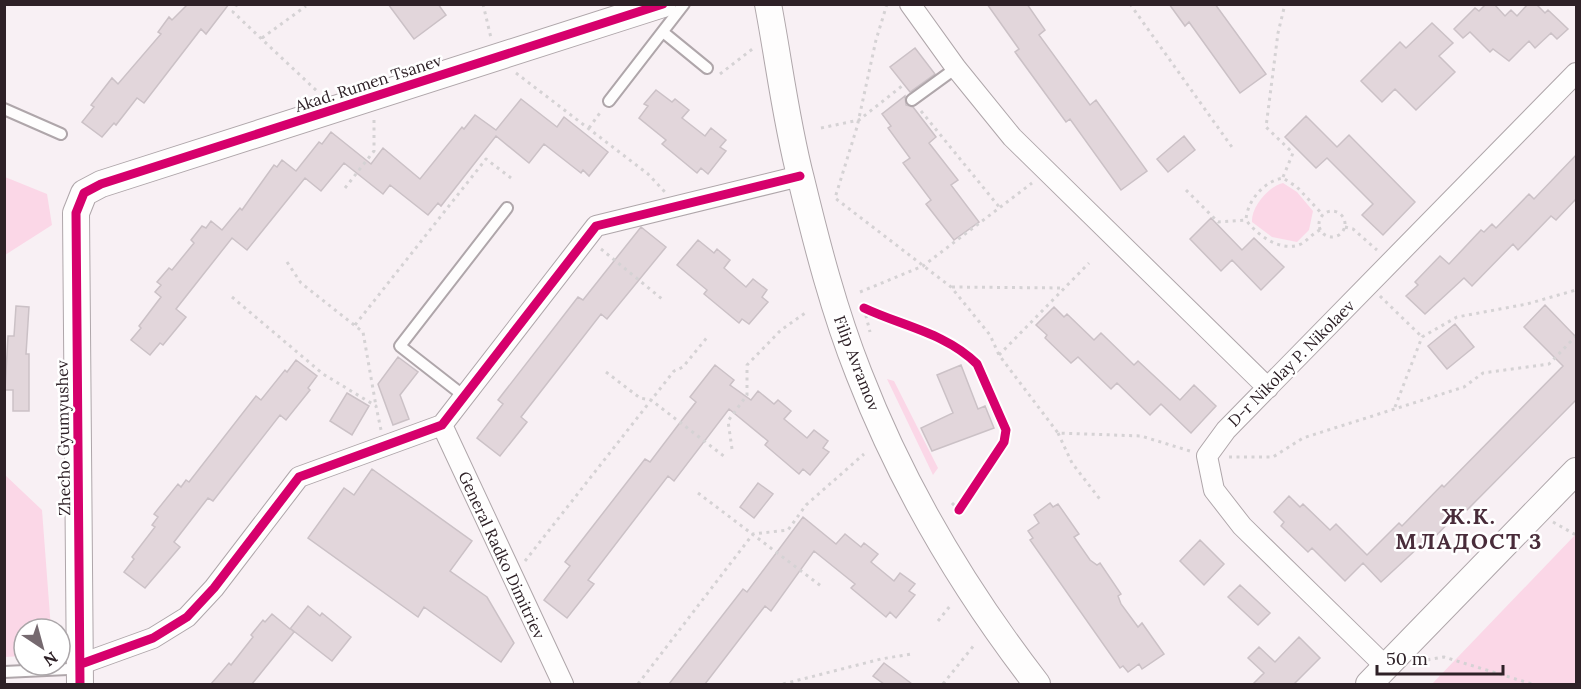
<svg xmlns="http://www.w3.org/2000/svg" width="1581" height="689" viewBox="0 0 1581 689" font-family="Lora,serif">
  <rect width="100%" height="100%" fill="#f8f0f4"/>
  <path fill="#fbd7e7" d="M5,177L47,194L52,225L5,255Z
    M1283,183L1297,192L1313,211L1309,230L1297,242L1272,237L1252,222C1251,207 1269,186 1283,183Z
    M887,379L894,381L938,468L933,475Z
    M4,474L42,510L51,629H24V656L5,657Z
    M1576,534V684H1432Z"/>
  <path fill="#e2d6db" stroke="#cbc1c6" stroke-width="1.5" d="M188,4H229L206,34L201,29L144,103L137,98L116,125L114,123L102,137L82,122L94,107L91,105L112,78L118,84L161,34L158,32L169,17L172,20Z
    M388,4H438L446,15L414,39Z
    M987,4H1027L1045,30L1039,35L1090,105L1096,100L1147,171L1121,190L1070,119L1066,122L1015,52L1019,49Z
    M1169,4H1215L1266,74L1240,93L1189,22L1185,26Z
    M1486,4H1494L1505,16L1511,10L1517,16L1528,4H1536L1545,13L1548,10L1568,29L1557,39L1551,33L1535,48L1529,41L1509,61L1493,49L1490,52L1470,32L1463,38L1454,29L1475,8L1479,11Z
    M1432,23L1453,43L1439,56L1455,72L1416,110L1395,89L1382,102L1361,81L1400,42L1406,48Z
    M915,48L935,74L910,92L890,67Z
    M656,90L672,102L675,99L689,110L682,118L705,136L711,128L726,140L720,147L726,151L708,174L701,168L697,173L662,144L666,140L639,118L648,106L644,104Z
    M905,96L906,105L913,107L936,137L929,143L958,180L951,185L979,222L954,240L926,204L931,200L903,163L910,158L888,128L891,126L882,114Z
    M521,99L557,127L564,117L608,152L589,176L583,170L581,173L544,144L529,163L496,136L441,206L438,203L428,215L390,185L383,194L344,163L321,191L305,178L247,250L232,238L176,309L186,317L163,345L160,343L150,355L131,340L141,328L139,326L161,297L155,292L161,285L157,282L169,268L172,270L194,243L191,240L202,226L206,228L211,221L222,230L240,208L242,210L274,165L277,167L282,160L296,171L319,142L322,144L331,132L371,164L383,148L420,179L462,127L464,129L475,115L496,130Z
    M1306,116L1337,147L1349,135L1415,202L1383,235L1362,215L1373,204L1327,158L1316,168L1285,137Z
    M1184,136L1195,150L1168,172L1157,159Z
    M1576,155V199L1556,220L1551,216L1518,250L1513,244L1472,286L1464,278L1425,314L1406,296L1418,285L1415,282L1440,256L1449,264L1481,230L1484,232L1492,224L1496,228L1529,194L1534,199Z
    M1211,218L1242,250L1254,238L1284,267L1261,290L1232,260L1221,271L1190,239Z
    M641,227L666,247L607,319L601,314L521,417L527,422L500,456L477,438L503,404L498,400L578,297L583,300Z
    M698,240L714,253L717,249L730,260L724,268L746,287L753,279L767,290L762,297L768,302L749,324L742,319L739,323L704,294L707,290L677,265Z
    M1545,305L1576,337V400L1467,510L1464,507L1424,548L1421,545L1381,582L1363,563L1345,581L1312,548L1308,552L1281,526L1284,522L1274,512L1289,496L1300,507L1303,504L1330,530L1336,524L1367,555L1399,523L1402,526L1442,485L1444,487L1563,366L1524,327Z
    M16,306L29,307L26,354H29V411H13V390H5L8,336H14Z
    M1054,307L1064,317L1067,314L1094,340L1101,333L1134,365L1138,361L1180,400L1194,385L1216,406L1191,433L1161,404L1150,415L1117,383L1111,389L1078,357L1071,363L1045,338L1047,335L1036,325Z
    M1455,324L1474,347L1447,369L1428,346Z
    M398,357L418,372L400,395L409,419L393,425L378,384Z
    M296,360L317,376L308,388L310,390L286,420L280,415L213,501L208,498L174,542L180,547L145,588L124,572L134,559L132,557L155,527L152,525L158,517L154,514L178,484L181,487L186,480L189,482L256,396L261,400L285,370L287,372Z
    M715,365L734,380L730,385L751,400L758,391L774,404L778,400L791,411L784,419L807,438L814,430L828,441L823,448L829,452L810,475L803,469L799,474L765,445L768,441L729,409L674,481L668,476L588,580L594,584L567,618L544,600L570,566L565,562L645,459L650,462L685,416L696,402L690,397Z
    M961,365L978,409L985,406L994,428L932,451L921,428L953,413L937,375Z
    M347,393L369,406L352,435L330,421Z
    M372,469L472,541L450,571L487,597L514,643L501,662L424,607L418,617L308,538L344,488L354,495Z
    M758,483L773,494L754,518L740,507Z
    M1050,503L1053,507L1058,504L1079,534L1074,537L1090,560L1097,565L1100,563L1121,594L1118,596L1121,604L1138,627L1142,623L1164,654L1142,669L1139,664L1128,672L1123,666L1120,668L1030,540L1033,538L1028,531L1039,523L1034,515Z
    M803,517L836,544L845,534L861,547L864,543L878,554L871,562L894,581L900,573L915,584L909,591L915,595L896,618L890,612L886,617L851,588L855,584L814,551L771,611L765,606L705,684H669L743,589L747,592Z
    M1200,540L1224,564L1204,585L1180,561Z
    M1240,585L1270,613L1258,625L1228,597Z
    M308,606L320,616L322,613L351,637L332,661L291,629L294,632L252,684H211L229,663L231,665L253,637L251,635L263,620L265,622L272,614L290,629Z
    M1299,637L1320,658L1294,684H1253L1264,673L1248,658L1259,647L1275,662Z
    M884,663L912,684H884L873,676Z"/>
  <g fill="none" stroke-linecap="round" stroke-linejoin="round">
    <g stroke="#afa6aa" stroke-width="14">
      <path id="service" d="M663,32L707,68
        M912,100L956,68
        M609,101L684,4
        M4,109L61,134
        M464,396L400,346L507,208
        M4,672L68,669L78,665"/>
    </g>
    <g stroke="#afa6aa" stroke-width="22">
      <path id="minor" d="M910,4L956,68L1012,137L1268,388
        M442,425L563,684
        M81,664L153,638L187,617L214,588L299,477L442,425L596,226L800,176
        M1386,667L1242,526L1214,490L1207,456L1226,430L1576,73"/>
    </g>
    <g stroke="#afa6aa" stroke-width="28">
      <path id="tertiary" d="M768,4C779,62 786,122 801,179C817,245 834,311 859,374C902,485 965,591 1037,684
        M80,684L76,213L84,193L101,184L663,4
        M1369,684L1576,471"/>
    </g>
    <path stroke="#d5d2d4" stroke-width="3" stroke-dasharray="3 4.5" stroke-linecap="butt" d="M237,4L233,12L319,93
      M483,4L491,38
      M887,4L876,40L857,127L835,198L951,287L990,335L999,355L1058,433L1141,436L1190,451
      M1130,4L1234,150
      M262,38L306,6
      M516,73L648,174L665,192
      M720,74L755,47
      M921,111L1000,208
      M589,128L602,110
      M821,128L859,120L902,86L904,89
      M1283,177L1293,153L1266,127L1278,33L1285,4
      M345,188L374,151V119
      M1186,190L1218,222L1246,220
      M1319 224a13 13 0 1 1 26 0a13 13 0 1 1-26 0Z
      M1345,227L1353,229L1377,250
      M1320,230C1313,233 1308,240 1301,244C1281,253 1257,235 1246,220C1247,201 1264,181 1283,178L1297,187L1323,215
      M601,249L662,299
      M287,262L301,283L363,332L376,406
      M952,287L1064,288
      M860,292L923,266L1032,183
      M1380,296L1422,337
      M232,297L323,374L376,406L381,430
      M864,308L870,332
      M355,325L486,159L511,178
      M999,355L1089,263
      M606,372L640,398L651,400L725,457
      M1395,407L1422,337L1457,317L1527,304L1576,290
      M1058,433L1072,463L1102,502
      M732,449L728,421L747,395V365L781,330L808,311
      M1229,457H1273L1303,438L1464,387L1483,373L1549,364L1576,336
      M698,493L821,586
      M952,503L959,510
      M1553,522L1576,535
      M525,561L674,371L683,367L709,335
      M938,621L950,606
      M1420,661L1444,657L1532,684
      M638,684L753,534L788,530L806,505L864,454
      M783,684L881,659L911,654
      M943,684L975,644"/>
    <use href="#service" stroke="#fefdfd" stroke-width="10"/>
    <use href="#minor" stroke="#fefdfd" stroke-width="20"/>
    <use href="#tertiary" stroke="#fefdfd" stroke-width="26"/>
    <g stroke="#fff" stroke-width="13">
      <path id="cycleway" d="M864,308C902,326 946,333 977,364L1006,430L1004,442L959,510
        M81,664L153,638L187,617L214,588L299,477L442,425L596,226L800,176
        M80,684L76,213L84,193L101,184L663,4"/>
    </g>
    <use href="#cycleway" stroke="#d6006c" stroke-width="9"/>
  </g>
  <g text-anchor="middle" stroke-width="5" stroke-linejoin="round" paint-order="stroke">
    <g font-size="16" fill="#2e2127" stroke="#fff">
      <text transform="translate(368 83) rotate(-18)" y="6">Akad. Rumen Tsanev</text>
      <text transform="translate(857 363) rotate(69)" y="6">Filip Avramov</text>
      <text transform="translate(1291 363) rotate(-45)" y="6">D-r Nikolay P. Nikolaev</text>
      <text transform="translate(63 438) rotate(-91)" y="6">Zhecho Gyumyushev</text>
      <text transform="translate(502 555) rotate(65)" y="6">General Radko Dimitriev</text>
    </g>
    <g font-size="22" font-weight="bold" letter-spacing="1.5" fill="#492c3a" stroke="#fff">
      <text x="1469" y="524">Ж.К.<tspan x="1469" dy="25">МЛАДОСТ 3</tspan></text>
    </g>
  </g>
  <rect width="1581" height="689" fill="none" stroke="#2e2127" stroke-width="12"/>
  <g transform="translate(42 647) rotate(144)"><circle r="28" fill="#ffffff" stroke="#aba6a9" stroke-width="1.5"/>
  <path d="M0-4.5L10 22L0 15L-10 22Z" fill="#75696f"/>
  <text y="-9" font-size="16" font-weight="bold" text-anchor="middle" fill="#2e2127">N</text>
  </g>
  <path d="M1377 665v9h126v-9" fill="none" stroke="#2e2127" stroke-width="3"/>
  <text x="1386" y="665" font-size="18" fill="#2e2127" stroke="#ffffff" stroke-width="4.5" paint-order="stroke">50 m</text>
</svg>
